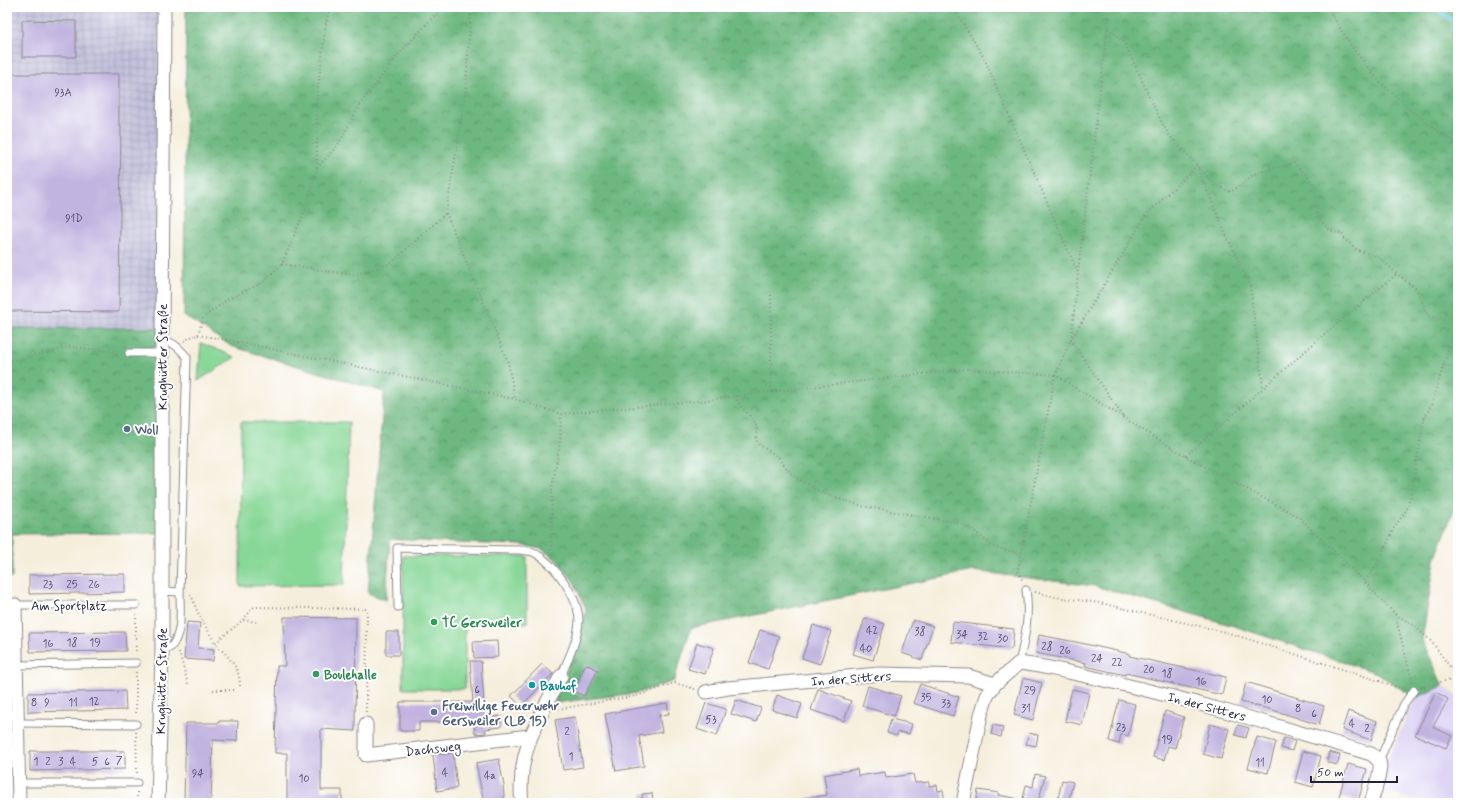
<svg xmlns="http://www.w3.org/2000/svg" width="1465" height="810" viewBox="0 0 1465 810" font-family="Mynerve,sans-serif">
  <defs>
    <pattern id="industrial-grid" width="8" height="8" patternUnits="userSpaceOnUse"><rect width="8" height="8" fill="#c3c1db"/><path d="M0 4h8M4 0v8" fill="none" stroke="#a7a6bd"/></pattern>
    <pattern id="forest-crowns" width="20" height="18" patternUnits="userSpaceOnUse"><rect width="20" height="18" fill="#6db880"/><path d="M2 6a3 3 0 1 1 6 0M12 15a3 3 0 1 1 6 0" fill="none" stroke="#59956a"/></pattern>
  </defs>
  <rect width="100%" height="100%" fill="#fff"/>
  <filter id="ink" filterUnits="userSpaceOnUse"><feTurbulence type="fractalNoise" baseFrequency=".025" numOctaves="2"/><feDisplacementMap in="SourceGraphic" scale="8" xChannelSelector="R" yChannelSelector="G"/><feConvolveMatrix kernelMatrix="1 2 1 2 8 2 1 2 1" color-interpolation-filters="sRGB"/></filter>
  <filter id="wash" filterUnits="userSpaceOnUse"><feTurbulence type="fractalNoise" baseFrequency=".012" numOctaves="4" result="noise"/><feDisplacementMap in="SourceGraphic" scale="16" xChannelSelector="R" yChannelSelector="G"/><feGaussianBlur stdDeviation="0.9" result="paint"/><feColorMatrix in="noise" values="0 0 0 0 0 0 0 0 0 0 0 0 0 0 0 0 0 1.4 0 .05"/><feComposite in="paint" operator="in"/></filter>
  <g filter="url(#wash)">
    <rect width="100%" height="100%" fill="#f5eedb"/>
    <path fill="#ded5f5" d="M1443,686L1458,697V803H1424L1375,789L1415,698Z"/>
    <path fill="url(#industrial-grid)" d="M7,7H159L163,328H7Z"/>
    <path fill="url(#forest-crowns)" stroke="#486d5e" d="M186,7H1458V499L1435,560L1422,640L1443,686L1415,698L1377,673L1234,626L1095,586L973,571L691,628L674,681L638,693L554,703L573,654L579,643L586,609L574,582L557,560L542,549L519,545L458,543L390,539L386,600L368,593L384,392L231,346L184,316Z
      M7,328H163L159,533L12,534V578H7Z"/>
    <path fill="#87d797" stroke="#547c69" d="M201,343L235,357L198,381Z
      M241,422H349L344,585L240,586Z
      M403,556H527V623L465,622V689H403Z"/>
    <g fill="none" stroke-linecap="round" stroke-linejoin="round">
      <path stroke="#64c2e2" stroke-width="3.5" d="M1434,7L1458,25"/>
    </g>
    <g id="blocks">
      <path fill="#c1b4e0" d="M22,20L76,21V57H22Z
        M7,74H119V125H121L119,312L7,311Z
        M125,574V592L29,594V575Z
        M284,617L356,618L355,731L321,729V790H342V803H287V753H275L277,666H285Z
        M865,618L885,624L873,660L853,654Z
        M913,620L933,626L922,660L902,653Z
        M187,622L200,623L198,648L214,649L213,661L184,659Z
        M953,622L1014,629L1012,649L951,642Z
        M813,625L831,631L820,664L802,658Z
        M760,630L779,636L768,669L749,663Z
        M125,632L126,651L30,652L29,633Z
        M386,632H399V655H386Z
        M1039,635L1076,642L1130,654L1129,656L1226,677L1222,695L1126,673L1125,675L1085,666L1086,663L1036,653Z
        M497,641L498,657L474,658L473,642Z
        M697,643L714,648L705,674L688,669Z
        M470,661H481L485,718L500,716L501,727L485,729L486,733L475,734L474,722H419V731H400V702H473Z
        M542,664L553,674L521,706L511,696Z
        M586,664L598,670L584,696L573,691Z
        M1023,678L1042,683L1033,720L1014,715Z
        M1246,682L1324,706L1319,725L1273,710L1241,702Z
        M920,684L959,697L953,716L913,703Z
        M868,686L901,696L894,716L862,706Z
        M818,689L851,701L844,721L811,710Z
        M1072,689L1089,693L1082,725L1065,721Z
        M125,691L126,710L28,712V693Z
        M1436,692L1448,699L1433,727L1452,736L1446,748L1415,735Z
        M777,695L802,704L797,718L772,710Z
        M736,700L761,708L756,722L731,714Z
        M1119,700L1135,704L1128,736L1121,734L1119,744L1109,741Z
        M667,703L669,714L659,715L662,732L639,736L644,766L616,771L605,714Z
        M706,703L726,709L717,736L697,729Z
        M1165,711L1184,717L1175,748L1168,746L1164,760L1153,757Z
        M1348,711L1377,721L1371,740L1342,730Z
        M575,717L583,767L563,770L555,720Z
        M891,719L912,724L909,734L898,732L897,736L887,733Z
        M219,721H238L237,741L213,740L211,803H184L186,723H219Z
        M1210,724L1229,729L1221,759L1203,754Z
        M993,725L1003,727L1001,737L991,734Z
        M1238,725L1249,728L1246,738L1235,735Z
        M1029,733L1038,735L1036,746L1026,744Z
        M1257,737L1276,742L1268,773L1248,768Z
        M1284,738L1295,741L1292,751L1281,748Z
        M30,751H125V769L30,771Z
        M1303,751L1321,756L1313,787L1295,782Z
        M1329,752L1340,755L1337,765L1327,762Z
        M453,753L457,788L437,791L433,755Z
        M499,759L504,786L503,787L505,803H484L476,763Z
        M1348,764L1367,769L1358,802L1339,797Z
        M857,769L858,776L885,772L886,778L913,774L915,783L929,782V786L937,785L938,791L943,790L945,803H807V798L827,795L824,775Z
        M1035,774L1045,776L1038,803H1022L1026,785L1033,787Z
        M1062,780L1073,782L1068,803H1057Z
        M978,790L999,793L998,795L1015,798V803H976Z
        M652,793L653,803H643L642,794Z"/>
    </g>
  </g>
  <g filter="url(#ink)">
    <use href="#blocks" fill-opacity="0" stroke="#8c888b" stroke-width="1"/>
    <g fill="none" stroke-linecap="round" stroke-linejoin="round">
      <g stroke="#8c888b" stroke-width="9">
        <path id="lane" d="M162,340C174,342 179,348 187,357L180,592L162,591
          M129,353H162
          M15,605H136
          M398,607L397,548L521,550C525,551 531,551 535,553C555,564 579,598 579,621C578,640 568,659 561,676
          M162,650L171,647C183,633 180,610 180,592
          M1019,663C1025,639 1030,614 1026,590
          M16,665L136,663
          M17,723L136,724
          M1379,761L1404,704L1414,690
          M18,783H137"/>
      </g>
      <g stroke="#8c888b" stroke-width="15">
        <path id="street" d="M15,605L19,803
          M706,692L728,688L879,674L968,676L995,684
          M366,724V755L530,736
          M158,803L162,650V340L164,7
          M522,803C516,753 539,718 561,676
          M963,803L981,715L987,696L995,684L1019,663C1052,667 1085,676 1117,683C1203,703 1287,729 1371,754C1374,756 1377,759 1379,761C1383,768 1373,795 1371,803"/>
      </g>
      <path stroke="#8c888b" stroke-width="2" stroke-dasharray="1 3" stroke-linecap="butt" d="M471,7L465,98L446,213L508,362L515,399
        M953,7L983,56L1078,273L1071,340L1055,375L1021,554L1018,571L1023,582
        M1327,7L1354,50L1380,82L1419,117L1447,138L1458,142
        M1108,28L1124,42L1160,119L1169,135L1215,185L1231,192L1256,173L1294,163L1307,176L1315,186L1313,190L1316,196L1317,216C1324,224 1331,234 1342,233L1345,240L1357,250L1379,257L1397,274L1415,288L1420,296L1428,316L1446,319L1458,320
        M317,168V97L326,23L330,7
        M1198,169L1223,228L1250,286L1263,388
        M282,264L353,275L390,264L446,213
        M1078,272L1110,7
        M198,335L223,339L515,399L561,414L709,400L735,396L965,369L1055,375L1185,456L1299,517L1350,567L1395,614L1412,681
        M184,341L193,336L198,335L203,318L228,299L262,283L282,264L306,208L317,168L338,145L360,105L394,60L433,17L445,7
        M7,362L70,347L121,352
        M771,392V293
        M735,396L740,405L753,419L757,428L756,436L758,444L778,457L792,475L822,493L862,506L954,522L971,528L993,547L1021,554
        M1123,416L1071,340L1146,215L1197,166
        M1186,456L1320,338L1397,274
        M551,554L552,488L560,442L561,414
        M1365,581L1379,562L1394,528L1407,509L1413,483L1424,419L1432,404L1448,350L1458,335
        M1035,592L1055,597L1100,603L1229,633L1404,689
        M190,595L192,597L197,611L215,643
        M136,614V654
        M1395,614L1412,624L1432,642L1458,678
        M243,620L254,607L367,609L366,713
        M179,652L188,684
        M136,672V716
        M240,686C240,666 228,657 215,643L243,620L256,622
        M1421,688C1433,684 1445,679 1458,681
        M213,690H236
        M558,709L636,696L675,683L695,689
        M136,732L137,774
        M137,792V803"/>
      <use href="#lane" stroke="#fff" stroke-width="7"/>
      <use href="#street" stroke="#fff" stroke-width="13"/>
    </g>
  </g>
  <g fill="#5c6f8a" stroke="#fff" stroke-width="1.5">
    <circle cx="127" cy="429" r="4"/>
    <circle cx="434" cy="712" r="4"/>
  </g>
  <g fill="#2e9e5b" stroke="#fff" stroke-width="1.5">
    <circle cx="434" cy="622" r="4"/>
    <circle cx="316" cy="674" r="4"/>
  </g>
  <circle fill="#0f9aa8" stroke="#fff" stroke-width="1.5" cx="532" cy="685" r="4"/>
  <g text-anchor="middle" stroke-width="4" stroke-linejoin="round" paint-order="stroke">
    <g font-size="11" fill="#4a4664">
      <text x="63" y="96">93A</text>
      <text x="74" y="222">91D</text>
      <text x="48" y="588">23</text>
      <text x="72" y="588">25</text>
      <text x="94" y="588">26</text>
      <text x="872" y="634">42</text>
      <text x="920" y="635">38</text>
      <text x="962" y="638">34</text>
      <text x="983" y="640">32</text>
      <text x="1003" y="642">30</text>
      <text x="72" y="646">18</text>
      <text x="95" y="646">19</text>
      <text x="48" y="647">16</text>
      <text x="1047" y="650">28</text>
      <text x="866" y="652">40</text>
      <text x="1065" y="654">26</text>
      <text x="1097" y="662">24</text>
      <text x="1117" y="666">22</text>
      <text x="1149" y="673">20</text>
      <text x="1167" y="677">18</text>
      <text x="1201" y="685">16</text>
      <text x="477" y="693">6</text>
      <text x="1030" y="694">29</text>
      <text x="926" y="701">35</text>
      <text x="1267" y="703">10</text>
      <text x="94" y="705">12</text>
      <text x="34" y="706">8</text>
      <text x="47" y="706">9</text>
      <text x="73" y="706">11</text>
      <text x="946" y="707">33</text>
      <text x="1026" y="712">31</text>
      <text x="1298" y="712">8</text>
      <text x="1314" y="717">6</text>
      <text x="711" y="723">53</text>
      <text x="1352" y="727">4</text>
      <text x="1121" y="731">23</text>
      <text x="1367" y="732">2</text>
      <text x="567" y="735">2</text>
      <text x="1167" y="743">19</text>
      <text x="571" y="760">1</text>
      <text x="119" y="764">7</text>
      <text x="36" y="765">1</text>
      <text x="48" y="765">2</text>
      <text x="61" y="765">3</text>
      <text x="73" y="765">4</text>
      <text x="95" y="765">5</text>
      <text x="107" y="765">6</text>
      <text x="1260" y="766">11</text>
      <text x="445" y="776">4</text>
      <text x="198" y="777">94</text>
      <text x="490" y="779">4a</text>
      <text x="304" y="782">10</text>
    </g>
    <g font-size="13" fill="#22223b" stroke="#fff">
      <text transform="translate(162 357) rotate(-90)" y="5">Krughütter Straße</text>
      <text x="69" y="610">Am Sportplatz</text>
      <text transform="translate(851 678) rotate(-4)" y="5">In der Sitters</text>
      <text transform="translate(161 681) rotate(-89)" y="5">Krughütter Straße</text>
      <text transform="translate(1207 706) rotate(15)" y="5">In der Sitters</text>
      <text transform="translate(433 748) rotate(-6)" y="5">Dachsweg</text>
    </g>
    <g font-size="13" font-weight="bold" fill="#4e5e75" stroke="#fff" text-anchor="start">
      <text x="135" y="434">Woll</text>
      <text x="442" y="710">Freiwillige Feuerwehr<tspan x="442" dy="15">Gersweiler (LB 15)</tspan></text>
    </g>
    <g font-size="13" font-weight="bold" fill="#27864d" stroke="#fff" text-anchor="start">
      <text x="442" y="627">TC Gersweiler</text>
      <text x="324" y="679">Boulehalle</text>
    </g>
    <g font-size="13" font-weight="bold" fill="#0d838f" stroke="#fff" text-anchor="start">
      <text x="540" y="690">Bauhof</text>
    </g>
  </g>
  <rect width="1465" height="810" fill="none" stroke="#fff" stroke-width="24"/>
  <path d="M1311 776v6h86v-6" fill="none" stroke="#22223b" stroke-width="2"/>
  <text x="1317" y="776" font-size="12" fill="#22223b" stroke="#ffffff" stroke-width="3" paint-order="stroke">50 m</text>
</svg>
